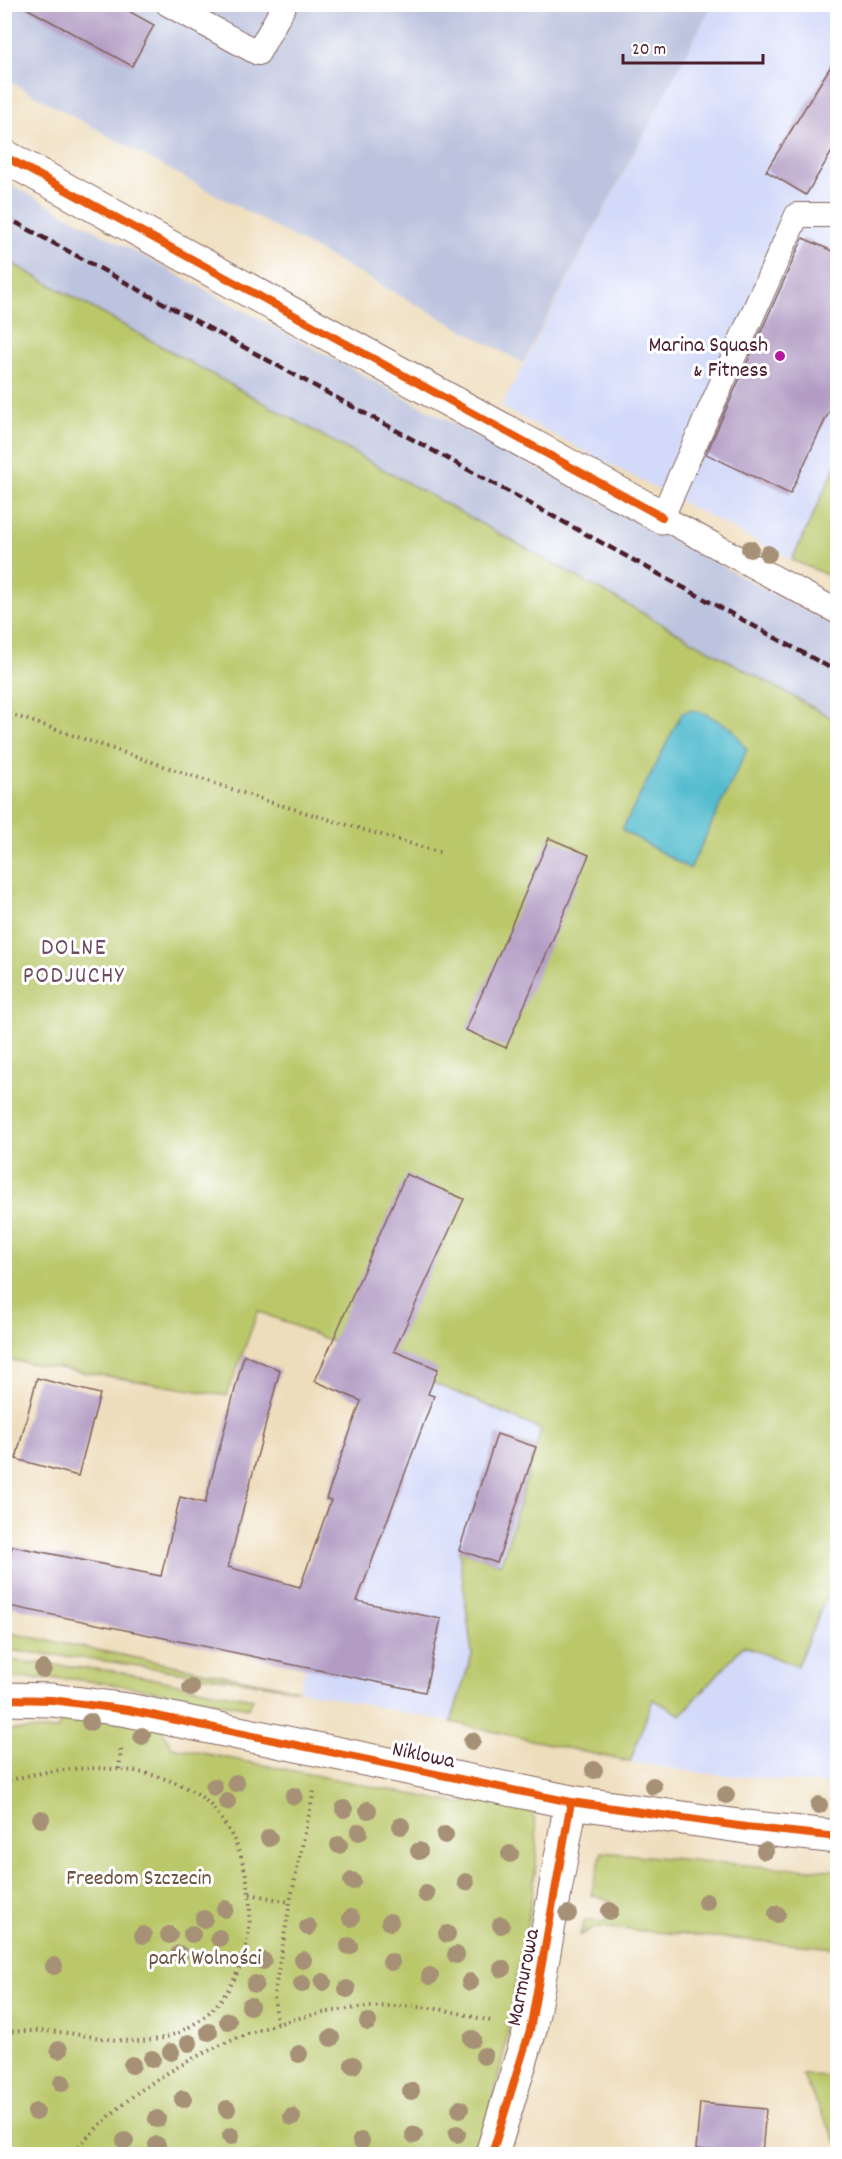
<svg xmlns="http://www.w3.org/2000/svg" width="842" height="2159" viewBox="0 0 842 2159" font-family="Dekko,sans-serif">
  <rect width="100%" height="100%" fill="#fff"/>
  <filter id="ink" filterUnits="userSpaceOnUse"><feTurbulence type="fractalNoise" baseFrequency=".0167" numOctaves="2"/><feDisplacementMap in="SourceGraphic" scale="12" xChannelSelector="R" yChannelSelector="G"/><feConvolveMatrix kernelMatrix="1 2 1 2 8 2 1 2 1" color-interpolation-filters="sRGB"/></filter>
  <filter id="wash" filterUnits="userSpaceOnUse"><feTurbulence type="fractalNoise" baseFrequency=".008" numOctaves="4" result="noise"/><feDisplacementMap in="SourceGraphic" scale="24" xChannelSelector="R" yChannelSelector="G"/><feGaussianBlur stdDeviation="1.35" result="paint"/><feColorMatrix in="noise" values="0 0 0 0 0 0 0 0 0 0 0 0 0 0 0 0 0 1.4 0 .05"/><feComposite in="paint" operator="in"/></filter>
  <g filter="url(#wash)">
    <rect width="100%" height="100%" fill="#edb"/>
    <path fill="#d2d9f9" d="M712,5H837V463L792,560L501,407Z
      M406,1372L542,1430L451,1722L299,1690L327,1591Z
      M837,1572V1785L700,1773L630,1762L653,1699L681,1715L743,1646L797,1665Z"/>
    <path fill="#bcc3de" d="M4,5H712L523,363L5,79Z
      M4,181L487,442L837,627V721L5,259Z"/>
    <path fill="#bac86b" stroke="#82744b" stroke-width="1.5" d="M4,259L837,721V1572L797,1666L743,1646L681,1715L653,1699L630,1762L451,1722L472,1655L459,1550L501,1564L541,1430L470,1398L258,1311L227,1396L5,1359Z
      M837,463L838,579H837L792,560Z
      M5,1632L299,1690L92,1659L5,1650Z
      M5,1660L114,1671L253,1699L248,1708L126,1686L73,1679L8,1678L5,1676Z
      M67,1714L161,1727L172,1747L461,1804L481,1792C496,1796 522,1799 531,1812C549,1841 519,1962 513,1998C509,2021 507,2044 501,2066C494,2096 486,2125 476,2154H5L4,1730H56Z
      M602,1852L768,1867L837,1870V1948L598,1927L580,1935L585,1920L604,1922L611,1901L591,1895Z
      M802,2075L837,2076V2142Z"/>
    <path fill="#53bccf" stroke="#4e6e7d" stroke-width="1.5" d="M691,710L704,713L733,729L747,750L690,869L622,830L682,713Z"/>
    <g id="blocks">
      <path fill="#b29cc4" d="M19,4H116L154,25L132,66Z
        M837,56V143L806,195L766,171Z
        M803,238L837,253V395L790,494L706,454Z
        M549,838L589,855L506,1048L466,1030Z
        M406,1174L464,1199L394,1351L438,1369L428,1394L434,1396L357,1601L441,1619L425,1692L4,1605V1585L12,1546L161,1576L180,1497L205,1503L244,1355L280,1370L228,1567L300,1587L331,1500L326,1499L361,1401L315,1381Z
        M37,1378L100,1394L78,1476L16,1459Z
        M497,1434L536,1447L497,1563L459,1550Z
        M700,2103L766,2109L762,2154H719V2151L696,2149Z"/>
    </g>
  </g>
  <g filter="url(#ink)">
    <use href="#blocks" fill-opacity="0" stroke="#83625d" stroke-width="1.5"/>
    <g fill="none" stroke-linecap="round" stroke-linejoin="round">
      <g stroke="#83625d" stroke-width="26">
        <path id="service" d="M168,4L258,53L285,4
          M838,215H797L662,517L838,612"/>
      </g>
      <g stroke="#83625d" stroke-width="35">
        <path id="minor" d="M4,156L662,517
          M4,1699L52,1700L128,1710L571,1802L746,1827L838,1837
          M492,2154L530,2030L571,1802"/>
      </g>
      <path stroke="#83625d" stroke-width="4" stroke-dasharray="1.5 4.5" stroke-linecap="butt" d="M4,712L270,802L442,853
        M119,1769L121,1749
        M4,1782C62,1764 140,1760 194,1792C211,1801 223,1820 232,1836C267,1904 252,2002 175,2034C139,2049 97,2036 59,2032C41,2030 22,2031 4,2032
        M250,1894L290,1902
        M277,2023L274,1995L290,1902L314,1791
        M70,2154C91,2134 113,2111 137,2093C221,2033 334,1995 438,2009C456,2012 474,2017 491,2021"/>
      <use href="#service" stroke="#fff" stroke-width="24"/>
      <use href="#minor" stroke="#fff" stroke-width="33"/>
      <path stroke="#4a1f2b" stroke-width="4.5" stroke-dasharray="9 4.5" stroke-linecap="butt" d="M4,216L838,672"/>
      <g stroke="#fff" stroke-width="11">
        <path id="cycleway" d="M4,156L662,517
          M4,1699L52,1700L128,1710L571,1802L746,1827L838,1837
          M492,2154L530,2030L571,1802"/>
      </g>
      <use href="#cycleway" stroke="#e8590c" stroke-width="8"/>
    </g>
    <g fill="#a69176">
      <circle cx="750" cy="549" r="9"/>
      <circle cx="768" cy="554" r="9"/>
      <circle cx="43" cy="1669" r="9"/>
      <circle cx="191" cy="1688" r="9"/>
      <circle cx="90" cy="1722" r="9"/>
      <circle cx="142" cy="1736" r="9"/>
      <circle cx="472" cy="1741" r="9"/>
      <circle cx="594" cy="1770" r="9"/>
      <circle cx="236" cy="1783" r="9"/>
      <circle cx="653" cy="1786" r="9"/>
      <circle cx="214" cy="1787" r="9"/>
      <circle cx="726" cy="1795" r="9"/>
      <circle cx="294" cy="1796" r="9"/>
      <circle cx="227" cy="1802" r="9"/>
      <circle cx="819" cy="1805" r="9"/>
      <circle cx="344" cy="1809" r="9"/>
      <circle cx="368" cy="1810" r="9"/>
      <circle cx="41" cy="1819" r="9"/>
      <circle cx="401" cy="1826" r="9"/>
      <circle cx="359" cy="1832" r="9"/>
      <circle cx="445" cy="1835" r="9"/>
      <circle cx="269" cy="1838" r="9"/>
      <circle cx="339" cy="1845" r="9"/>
      <circle cx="419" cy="1851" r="9"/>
      <circle cx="765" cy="1851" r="9"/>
      <circle cx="510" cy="1854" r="9"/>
      <circle cx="352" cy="1881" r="9"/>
      <circle cx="466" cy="1882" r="9"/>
      <circle cx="426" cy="1894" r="9"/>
      <circle cx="706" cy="1902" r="9"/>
      <circle cx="225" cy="1909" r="9"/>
      <circle cx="610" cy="1911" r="9"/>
      <circle cx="568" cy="1914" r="9"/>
      <circle cx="777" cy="1914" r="9"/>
      <circle cx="351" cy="1918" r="9"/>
      <circle cx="204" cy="1919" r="9"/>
      <circle cx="390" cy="1922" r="9"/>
      <circle cx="501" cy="1925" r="9"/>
      <circle cx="308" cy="1927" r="9"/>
      <circle cx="192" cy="1934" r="9"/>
      <circle cx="447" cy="1934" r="9"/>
      <circle cx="143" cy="1935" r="9"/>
      <circle cx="169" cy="1935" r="9"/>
      <circle cx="219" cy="1938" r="9"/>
      <circle cx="349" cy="1946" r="9"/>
      <circle cx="179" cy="1954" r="9"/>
      <circle cx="456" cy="1955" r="9"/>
      <circle cx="303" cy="1960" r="9"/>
      <circle cx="263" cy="1961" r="9"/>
      <circle cx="391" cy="1962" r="9"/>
      <circle cx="54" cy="1966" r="9"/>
      <circle cx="502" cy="1969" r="9"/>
      <circle cx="430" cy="1976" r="9"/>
      <circle cx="323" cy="1982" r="9"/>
      <circle cx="470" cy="1982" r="9"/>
      <circle cx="255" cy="1984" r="9"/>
      <circle cx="302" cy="1984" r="9"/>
      <circle cx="347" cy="1989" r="9"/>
      <circle cx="250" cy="2006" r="9"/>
      <circle cx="228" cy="2021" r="9"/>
      <circle cx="368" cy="2022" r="9"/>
      <circle cx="209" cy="2032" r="9"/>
      <circle cx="331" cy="2038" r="9"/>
      <circle cx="472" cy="2039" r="9"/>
      <circle cx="189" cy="2043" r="9"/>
      <circle cx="59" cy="2050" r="9"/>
      <circle cx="171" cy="2052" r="9"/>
      <circle cx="299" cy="2054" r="9"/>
      <circle cx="484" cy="2056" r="9"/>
      <circle cx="152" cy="2059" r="9"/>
      <circle cx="132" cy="2065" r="9"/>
      <circle cx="353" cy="2065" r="9"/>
      <circle cx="62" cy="2083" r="9"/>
      <circle cx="411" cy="2091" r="9"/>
      <circle cx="183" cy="2099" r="9"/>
      <circle cx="227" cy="2109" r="9"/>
      <circle cx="460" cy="2109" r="9"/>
      <circle cx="36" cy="2112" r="9"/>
      <circle cx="292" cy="2117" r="9"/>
      <circle cx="157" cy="2119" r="9"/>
      <circle cx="457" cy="2134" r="9"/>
      <circle cx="414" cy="2135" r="9"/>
      <circle cx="231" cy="2136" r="9"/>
      <circle cx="125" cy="2141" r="9"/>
      <circle cx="361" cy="2141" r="9"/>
      <circle cx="157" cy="2145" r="9"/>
    </g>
  </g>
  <circle fill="#b5179e" stroke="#fff" stroke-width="2" cx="780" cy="356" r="6"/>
  <g text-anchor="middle" stroke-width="6" stroke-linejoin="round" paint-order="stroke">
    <g font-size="22" fill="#4a1f2b" stroke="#fff" text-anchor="end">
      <text x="768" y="351">Marina Squash<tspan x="768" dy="25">&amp; Fitness</tspan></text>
    </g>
    <g font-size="22" fill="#4a1f2b" stroke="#fff">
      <text transform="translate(424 1753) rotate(12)" y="8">Niklowa</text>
      <text transform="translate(521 1977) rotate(-79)" y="8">Marmurowa</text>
    </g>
    <g font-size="22" fill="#6c523e" stroke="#fff">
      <text x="139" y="1884">Freedom Szczecin</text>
      <text x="205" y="1964">park Wolności</text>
    </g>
    <g font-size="24" letter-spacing="1.5" fill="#6e4b61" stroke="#fff">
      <text x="74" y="954">DOLNE<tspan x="74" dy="28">PODJUCHY</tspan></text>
    </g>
  </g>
  <rect width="842" height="2159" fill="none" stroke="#fff" stroke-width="24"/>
  <path d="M623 54v9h140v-9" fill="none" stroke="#4a1f2b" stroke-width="3"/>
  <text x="632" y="54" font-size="18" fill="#4a1f2b" stroke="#ffffff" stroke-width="4.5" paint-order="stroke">20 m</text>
</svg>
